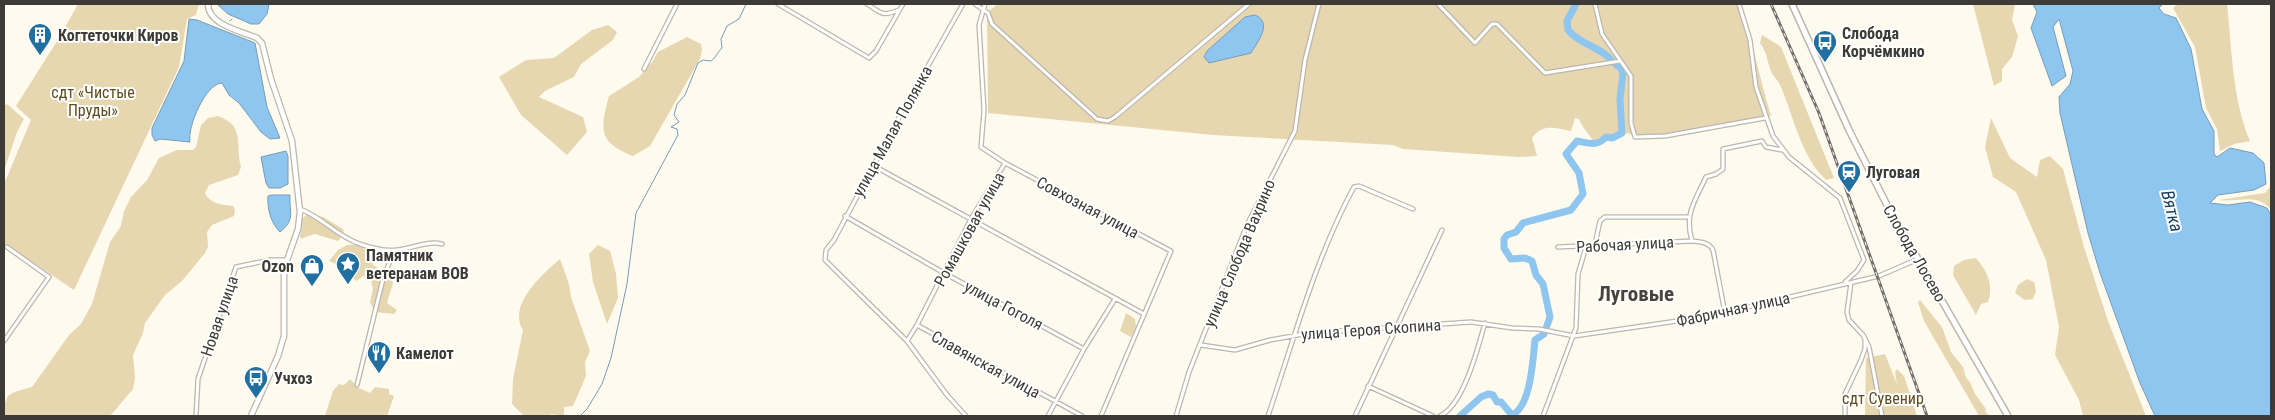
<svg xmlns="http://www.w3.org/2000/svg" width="2275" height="420" viewBox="0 0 2275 420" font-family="'Roboto Condensed',sans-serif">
  <rect width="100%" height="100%" fill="#fefaee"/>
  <path fill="#e7d7b0" d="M78,4H199L196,15L187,19L179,67L74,290L4,243V184L31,120L16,106L59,38Z
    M998,4H1740C1752,41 1760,78 1771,116L1665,136L1635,137L1632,134L1622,133L1612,138L1606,137L1600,143L1595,145C1590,133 1583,130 1579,119L1575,118L1571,131C1554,128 1543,123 1532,138L1537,156L1519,157L1403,149L1393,145L1213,135L988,113L987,12Z
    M1973,4H2015L2012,20L2018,36L2012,57L2002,69V81L1994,86Z
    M2178,4H2227C2232,49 2232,99 2250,141L2234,144L2220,151L2217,129L2206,108L2195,47L2173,8Z
    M608,25L617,32L613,40L581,64L574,77L545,91L539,97L583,117L587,132L567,155L521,115L499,77L526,60L554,58L592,30Z
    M1762,35L1781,47L1834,178L1826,180C1801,156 1794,118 1781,87C1779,81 1773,77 1771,71C1767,61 1767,52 1760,43Z
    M687,37L701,44L702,50L700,59L650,146L633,156C598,142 600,130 609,96L639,77L652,62L658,52Z
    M7,104L24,119L17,132L4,171V106Z
    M218,116C246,126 235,145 241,167L238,175L209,185L205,193C210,204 223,205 233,206L235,210L234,216L212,225L207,232L208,247L205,253L182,281L165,295L145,323L143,333L133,355L135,378L133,389L110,416H4V405L8,396L14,392L32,387L69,335L81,324L92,304L110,242L121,226L124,211L131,197L147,180L159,158L177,150H193L196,147L201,125L208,118Z
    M1991,118L2010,158L2037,177L2040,160L2050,156L2063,169L2084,247L2108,321L2146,416H2083L2079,400L2055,355L2059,327L2046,260L2016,192L1993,177L1985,147Z
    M2271,186V210C2257,192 2238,203 2219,200L2265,193Z
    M308,213L323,217L343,229L344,234L338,241L315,234L300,239L302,219Z
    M347,245H359L368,250L373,265L390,274L393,283L387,303L397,310L394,314L375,312L370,302L373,289L370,277L363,276L357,281L347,275L344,268L329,261L338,250Z
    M598,245L610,251L616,274L618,298L607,324L593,282L589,254Z
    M1976,258C1987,271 1994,285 1988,302L1981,304L1976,315L1953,275L1954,266L1964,260Z
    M560,259L569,284L571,297L590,351L585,362L586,376L573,406L564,407V416L551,414L549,416H524L512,404L513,379L523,330C507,306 543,273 560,259Z
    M2027,279L2034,282L2036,291L2033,299L2025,300L2015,293L2018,285Z
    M1920,300L1942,327L1951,352L1963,367L1966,378L1970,382L1975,394L1986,409L1985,412L1990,416H1979L1924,321L1918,302Z
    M1126,313L1135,319L1136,328L1131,337L1120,331Z
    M1885,354L1897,384L1895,372L1897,369L1904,376L1917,416H1865L1866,358Z
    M350,379L359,388L370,393L375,387L389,389V394L394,396L387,416H325L333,391L339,384L344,385Z"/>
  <path fill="#8fc6f0" stroke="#769cb8" d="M217,4H269L267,14L259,24H251L228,14Z
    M2033,4H2163L2159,8L2164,14L2176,18L2191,49L2202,109L2214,131V154L2217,157L2230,148L2253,153L2264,163L2266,184L2254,190L2218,195L2210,203L2228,205L2250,202L2267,208L2271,215V416H2155L2140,383L2100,273L2088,233L2060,113L2059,97L2070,84L2073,71L2059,19L2053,27L2066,76L2052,86L2031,28L2037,12Z
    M1255,15C1273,23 1258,41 1251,53L1209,63L1204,57L1207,51L1245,17Z
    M189,19L197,20L255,43L267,107L280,138L270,139L261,132L239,103L229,95L222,83C206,83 187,127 190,142L160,139L155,141L152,135V128L184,61Z
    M286,151L288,156V184L280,188H269L266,183L261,157Z
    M272,195H290C289,213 296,219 280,232C271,223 267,209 268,196Z"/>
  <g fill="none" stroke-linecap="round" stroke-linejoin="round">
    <path stroke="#769cb8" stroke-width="1" d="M230,21L232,19
      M580,416L587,409L602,384L611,358L627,284L636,213L678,135L677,129L671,127L679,122L674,115L677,104L685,95L698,63L703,60L711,61C716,58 717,52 722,48L721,39L727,26L739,19L746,4"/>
    <path stroke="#8fc6f0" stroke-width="7" d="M1576,4L1567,21L1568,30C1580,45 1600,46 1612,61
      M1460,416L1481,397L1488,394L1493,395L1497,402H1501L1512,415C1531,407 1533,358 1535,340L1544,334L1550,317L1543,284L1536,275L1532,261L1525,258L1511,259L1504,248V239L1507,235L1516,232L1523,223L1571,210L1583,194L1579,173L1566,154L1577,141C1589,143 1597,147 1606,137L1612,138L1622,133L1620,99L1623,73L1620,67L1616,65"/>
    <g stroke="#bbb7ac" stroke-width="5.5">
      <path id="street" d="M778,4L869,58L876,51L903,4
        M867,4C882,13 881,17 899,10
        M963,4L903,110L834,240L826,250L825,260L907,341L947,395L966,416
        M975,4L988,13L992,24L1097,119L1108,121L1115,117L1249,4
        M985,4L979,25L984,110L981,147L1005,163L1171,251L1101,416
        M1438,4L1475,43L1492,24H1497L1545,73L1620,61
        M1595,4L1602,34L1631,76V123L1635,137L1665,136L1765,118
        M1739,4L1750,40L1756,87L1773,136L1789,157L1840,198L1864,260L1857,271L1845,282V284
        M644,69L677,4
        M874,166L1144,314
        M300,209C319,216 331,230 349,239C357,244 369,247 378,249C404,255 422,239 442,244
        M845,216L944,273L1084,349
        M1595,244L1600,221L1605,217H1688
        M1558,247L1692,241
        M1851,283L1847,312L1849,320L1863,335L1869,347L1882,416
        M1725,313L1713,250C1709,242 1700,242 1692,241C1684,214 1695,201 1706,177L1716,174L1723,169V149L1762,141L1766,147L1782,150
        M917,325L1082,416
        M4,341L49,277L7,247
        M907,341L917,325L971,219L1005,163
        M1201,345L1235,350L1270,340L1309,333L1471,322L1512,328L1539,329L1574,336L1705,317L1879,276L1918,259
        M357,385L384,275L392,257L390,251
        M1368,386L1433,416
        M196,416L198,379L236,267L270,260H286
        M1048,416L1084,349L1115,299
        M1176,416L1189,372L1247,225L1295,131L1305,60L1319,4
        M1268,416C1294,339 1315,259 1354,187L1359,186L1413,209
        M1355,416L1442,230
        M1440,416C1464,405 1478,347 1485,323
        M1543,416L1576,328L1578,274L1586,247
        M1845,416V394L1861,360L1865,349V339"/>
    </g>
    <g stroke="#bbb7ac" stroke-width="7">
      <path id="secondary" d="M208,4C208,25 241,31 257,38L262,43L271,79L292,141L300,212L298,229L284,269V336L278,356L251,416"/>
    </g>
    <g stroke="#bbb7ac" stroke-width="8">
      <path id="primary" d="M1792,4L1849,130L1887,205L2008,416"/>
    </g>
    <use href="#street" stroke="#fff" stroke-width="3"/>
    <use href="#secondary" stroke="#fff" stroke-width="4.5"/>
    <use href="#primary" stroke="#fff" stroke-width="5"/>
    <g stroke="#73706a" stroke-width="3">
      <path id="rail" d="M1771,4L1819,113L1927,416"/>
    </g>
    <use href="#rail" stroke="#fff" stroke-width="1" stroke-dasharray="4" stroke-linecap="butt"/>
  </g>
  <defs>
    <g id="building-pin" transform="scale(1.25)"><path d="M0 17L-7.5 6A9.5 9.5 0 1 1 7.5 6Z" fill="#216fa1" stroke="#fff"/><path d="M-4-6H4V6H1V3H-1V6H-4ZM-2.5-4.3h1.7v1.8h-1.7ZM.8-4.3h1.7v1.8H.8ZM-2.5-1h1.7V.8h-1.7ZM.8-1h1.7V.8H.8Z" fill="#fff"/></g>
    <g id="bus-pin" transform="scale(1.25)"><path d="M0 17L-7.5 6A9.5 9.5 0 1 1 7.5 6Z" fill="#216fa1" stroke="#fff"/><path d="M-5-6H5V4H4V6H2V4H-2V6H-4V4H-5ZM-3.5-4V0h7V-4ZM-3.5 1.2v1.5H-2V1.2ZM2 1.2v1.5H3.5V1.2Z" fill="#fff"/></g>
    <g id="station-pin" transform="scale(1.25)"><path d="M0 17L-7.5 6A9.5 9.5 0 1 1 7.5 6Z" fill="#216fa1" stroke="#fff"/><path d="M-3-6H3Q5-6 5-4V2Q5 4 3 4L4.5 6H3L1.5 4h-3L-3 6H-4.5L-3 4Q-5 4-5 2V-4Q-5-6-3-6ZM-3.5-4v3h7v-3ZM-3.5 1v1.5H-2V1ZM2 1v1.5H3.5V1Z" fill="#fff"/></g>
    <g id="sight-pin" transform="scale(1.25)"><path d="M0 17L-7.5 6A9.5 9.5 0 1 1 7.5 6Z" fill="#216fa1" stroke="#fff"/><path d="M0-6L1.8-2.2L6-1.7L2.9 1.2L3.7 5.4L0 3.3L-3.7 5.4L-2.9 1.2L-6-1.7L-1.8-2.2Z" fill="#fff"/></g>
    <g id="shop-pin" transform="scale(1.25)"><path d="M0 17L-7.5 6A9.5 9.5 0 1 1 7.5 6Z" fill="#216fa1" stroke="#fff"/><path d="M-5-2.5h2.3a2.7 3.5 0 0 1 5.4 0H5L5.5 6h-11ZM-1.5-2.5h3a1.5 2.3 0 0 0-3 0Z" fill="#fff"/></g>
    <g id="restaurant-pin" transform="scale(1.25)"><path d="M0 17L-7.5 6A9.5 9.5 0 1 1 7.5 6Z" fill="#216fa1" stroke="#fff"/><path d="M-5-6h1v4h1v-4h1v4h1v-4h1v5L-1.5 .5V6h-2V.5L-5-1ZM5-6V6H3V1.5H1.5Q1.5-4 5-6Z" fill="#fff"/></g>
  </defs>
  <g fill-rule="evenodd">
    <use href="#building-pin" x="40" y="35"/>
    <use href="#bus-pin" x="1825" y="42"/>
    <use href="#station-pin" x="1849" y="172"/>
    <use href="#sight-pin" x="348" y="264"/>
    <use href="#shop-pin" x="312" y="266"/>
    <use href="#restaurant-pin" x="379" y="353"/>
    <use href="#bus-pin" x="256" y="378"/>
  </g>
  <g text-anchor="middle" stroke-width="4" stroke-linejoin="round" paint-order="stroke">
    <g font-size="16" font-weight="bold" fill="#3d3b37" stroke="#fff" text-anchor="start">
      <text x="1842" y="39">Слобода<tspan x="1842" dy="18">Корчёмкино</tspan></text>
      <text x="58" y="41">Когтеточки Киров</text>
      <text x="1866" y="178">Луговая</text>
      <text x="366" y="261">Памятник<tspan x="366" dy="18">ветеранам ВОВ</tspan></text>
      <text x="294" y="272" text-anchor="end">Ozon</text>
      <text x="396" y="359">Камелот</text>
      <text x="274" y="384">Учхоз</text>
    </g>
    <g font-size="16" fill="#5e4c1e" stroke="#fff">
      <text x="93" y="98">сдт «Чистые<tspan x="93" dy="18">Пруды»</tspan></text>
      <text x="1883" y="404">сдт Сувенир</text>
    </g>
    <g font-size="16" fill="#3d3b37" stroke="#fff">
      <text transform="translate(892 131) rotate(-61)" y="6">улица Малая Полянка</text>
      <text transform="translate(1088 207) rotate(28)" y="6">Совхозная улица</text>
      <text transform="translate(969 229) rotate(-61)" y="6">Ромашковая улица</text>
      <text transform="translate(1625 244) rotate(-3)" y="6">Рабочая улица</text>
      <text transform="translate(1239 253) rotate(-67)" y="6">улица Слобода Вахрино</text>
      <text transform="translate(1915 253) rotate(60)" y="6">Слобода Лосево</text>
      <text transform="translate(1004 305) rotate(28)" y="6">улица Гоголя</text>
      <text transform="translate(1733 309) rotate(-12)" y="6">Фабричная улица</text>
      <text transform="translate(219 316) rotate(-71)" y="6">Новая улица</text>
      <text transform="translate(1371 329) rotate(-4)" y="6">улица Героя Скопина</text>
      <text transform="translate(986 364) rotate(29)" y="6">Славянская улица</text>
    </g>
    <g font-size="18" font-style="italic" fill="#17415d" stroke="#fff">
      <text transform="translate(2172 211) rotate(76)" y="6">Вятка</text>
    </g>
    <g font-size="21" font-weight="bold" fill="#47443b" stroke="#fff">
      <text x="1636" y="301">Луговые</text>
    </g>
  </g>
  <rect width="2275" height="420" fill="none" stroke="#3d3b37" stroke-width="10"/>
</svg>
